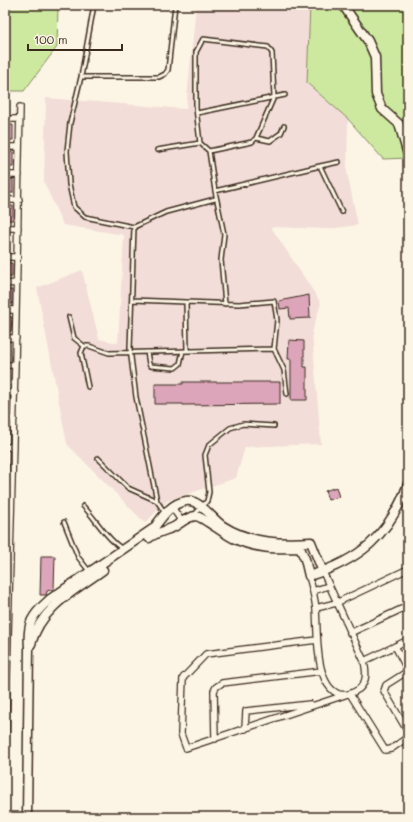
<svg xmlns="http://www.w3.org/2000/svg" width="413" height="822" viewBox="0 0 413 822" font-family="Mali,sans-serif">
  <rect width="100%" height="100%" fill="#fcf5e5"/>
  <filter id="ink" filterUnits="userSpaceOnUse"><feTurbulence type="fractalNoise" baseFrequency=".025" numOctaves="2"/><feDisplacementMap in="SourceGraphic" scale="8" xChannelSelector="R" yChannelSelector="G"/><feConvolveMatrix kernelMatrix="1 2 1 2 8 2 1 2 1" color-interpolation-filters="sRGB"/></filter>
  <g filter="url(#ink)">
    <path fill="#f2ddd8" d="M196,5H310L307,83L348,119L347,172L358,225L328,229L271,227L321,303L312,332L321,444L245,447L236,478L167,501L145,523L67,444L37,288L82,270L99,339L118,343L124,235L63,225L44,182L46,98L186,109Z"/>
    <path fill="#cde9a0" stroke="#848a5f" d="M5,5H58L57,47L24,91H5Z
      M310,5H408V158L383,159L348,119L307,83Z"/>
    <path fill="#dca5ba" stroke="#3b2a1e" d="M5,125H13V140H5Z
      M5,152H13V167H5Z
      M5,179H13V193H5Z
      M5,206H13V220H5Z
      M5,263H12V277H5Z
      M5,290H12V304H5Z
      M309,295L310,318L290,319L289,308L280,309L279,301Z
      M5,317H12L11,331H5Z
      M289,340L304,341V367H307V400H291V359H288Z
      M183,382H280V404L183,405V404H155V384H183Z
      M336,487L339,497L328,500L325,491Z
      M41,556H55L54,589L47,591L46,595H40Z"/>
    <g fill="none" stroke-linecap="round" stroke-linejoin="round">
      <g stroke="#3b2a1e" stroke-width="6">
        <path id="lane" d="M94,5L81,77L70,123L67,151L69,184L74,207L85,217L134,227L166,212L215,199
          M81,77H159L165,74L168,70L175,5
          M197,113L285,95
          M256,138L270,141L281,133L284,126
          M157,150L200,143
          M209,151L252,142L256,138L274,97L272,53L268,47L203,39L196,52V108L200,143L209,151L215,191
          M320,166L339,162
          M134,227L130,349L136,397L157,501L165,513
          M186,302L187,351
          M225,304L221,260L224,234L215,191L320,166L342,212
          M69,317L74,338L84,346
          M274,349L284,370L287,394
          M147,352L149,364L150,366L175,368L180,364L183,351
          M88,387L81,353L84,346H89L109,353L274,349L277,320L274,301L239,304L133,300
          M98,458L128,488L157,501
          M83,506C96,519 106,538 121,548
          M195,514L207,501L209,492L205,455L209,445L230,428L243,424L274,426
          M64,522L78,557L89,571"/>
      </g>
      <g stroke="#3b2a1e" stroke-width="8">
        <path id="street" d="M5,119H19
          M5,147H19
          M5,175H19
          M5,200H19
          M5,228H18
          M5,257H18
          M5,284L17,283
          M5,310H16
          M5,338H16
          M5,365H15
          M5,393H15
          M5,419H14
          M5,447H13
          M172,507L182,522
          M309,576C312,587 315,598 316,609C318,631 314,685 339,694C346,696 353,693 359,689C368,681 366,671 364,661L323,572
          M313,591L328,586
          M316,608L336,603L408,569
          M350,633L408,606
          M317,640L206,654L183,678L181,734L186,748L345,695
          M395,646L408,671
          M364,661L408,640
          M408,671L386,685L384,691L408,732
          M350,694L385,750L391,749L408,737
          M245,729L246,711L310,704
          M215,739L214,691L216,687L222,683L322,671
          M5,753L15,365L20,107"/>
      </g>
      <g stroke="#3b2a1e" stroke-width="11">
        <path id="secondary" d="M343,5L368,41L375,57L376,94L382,109L399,124L408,155
          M149,538C157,532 165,531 174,527C181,523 188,516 196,516C203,517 224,534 233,538C255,549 276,549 300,548L305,559L309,576C360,560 389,536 408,484
          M31,644C41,607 74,591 103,570
          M27,817L29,648C27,623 31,616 50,599L154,528C162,517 171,503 186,501C200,499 212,519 223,526C249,543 281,544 311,542L323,572"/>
      </g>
      <use href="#lane" stroke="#fcf5e5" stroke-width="3"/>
      <use href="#street" stroke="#fcf5e5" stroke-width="5.5"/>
      <use href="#secondary" stroke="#fcf5e5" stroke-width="8"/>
    </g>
  </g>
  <rect width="413" height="822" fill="none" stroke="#fcf5e5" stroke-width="20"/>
  <rect x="10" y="10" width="393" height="802" fill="none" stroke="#3b2a1e" stroke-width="1.5" filter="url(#ink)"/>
  <path d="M28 44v6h94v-6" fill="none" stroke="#3b2a1e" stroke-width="2"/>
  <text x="34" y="44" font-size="12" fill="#3b2a1e" stroke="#fcf5e5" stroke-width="3" paint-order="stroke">100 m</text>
</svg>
